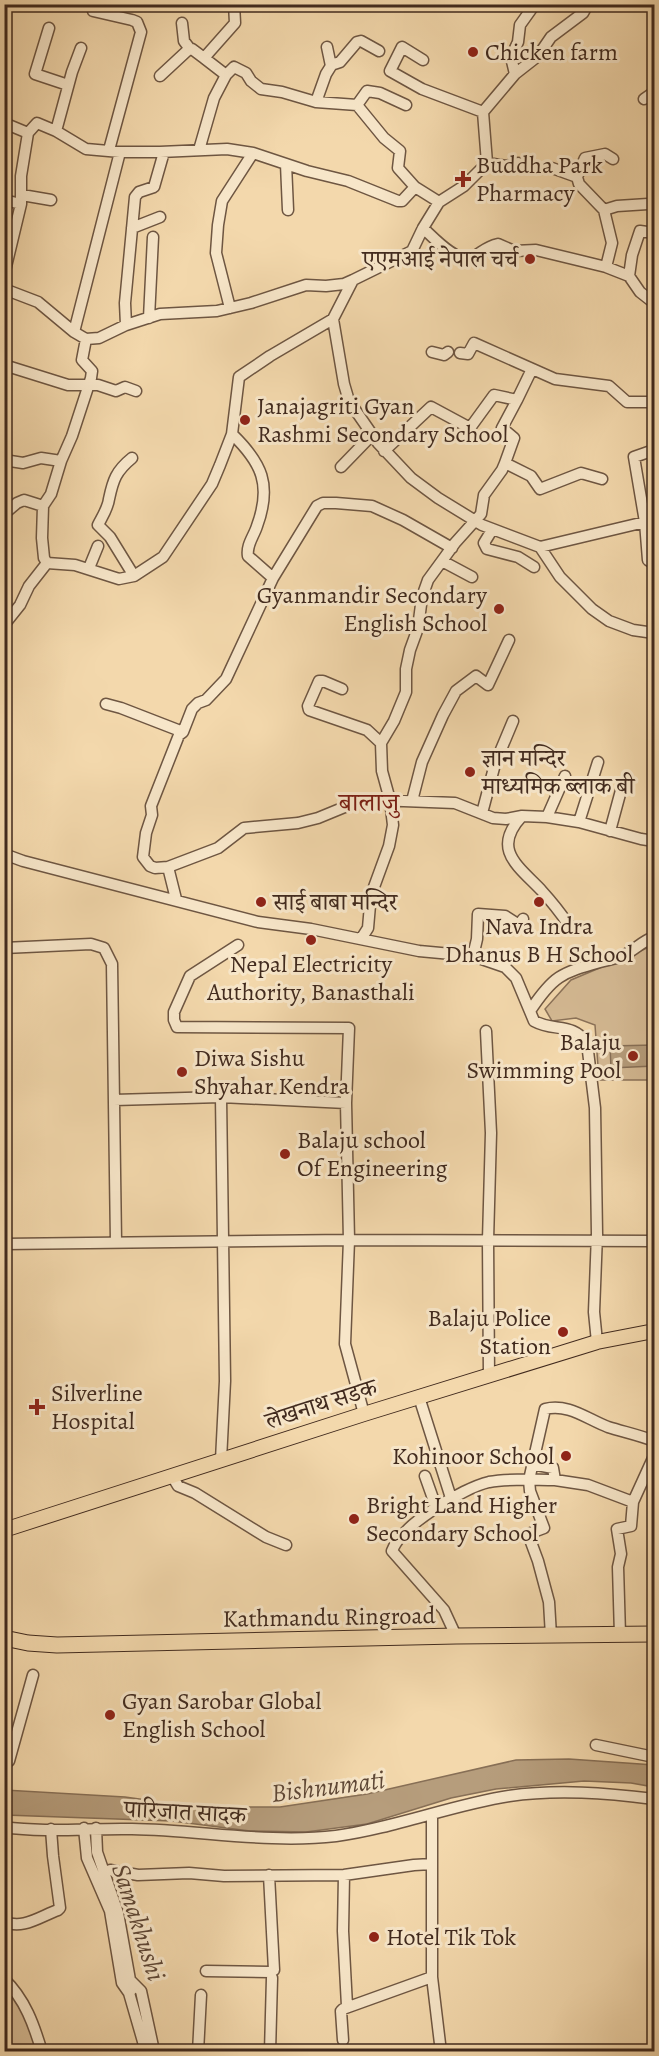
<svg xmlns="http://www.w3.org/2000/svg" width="659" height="2056" viewBox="0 0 659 2056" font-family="Alegreya,'Noto Serif Devanagari',serif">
  <rect width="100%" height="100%" fill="#f3d8ac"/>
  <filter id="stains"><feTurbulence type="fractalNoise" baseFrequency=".00333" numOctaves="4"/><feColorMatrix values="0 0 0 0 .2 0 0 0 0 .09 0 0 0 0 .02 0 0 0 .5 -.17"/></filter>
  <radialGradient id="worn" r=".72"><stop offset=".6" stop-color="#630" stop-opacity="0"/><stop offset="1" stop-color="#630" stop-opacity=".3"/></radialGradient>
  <path fill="#d5ba94" stroke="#8b7259" stroke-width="1.5" d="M654,945V1080H599L595,1025L576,1018L552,1021L545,1009L571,980Z
    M4,1987L25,2012L39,2051H5Z"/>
  <path fill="#b69d7c" stroke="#876f56" stroke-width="1.5" d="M654,1045V1066L611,1068L610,1046Z
    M569,1759L654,1765V1787L631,1783L584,1781L496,1789L451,1798L367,1824L306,1832L250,1831L172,1821L5,1815V1790L125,1797L168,1803L237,1807H280L367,1794L516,1760Z"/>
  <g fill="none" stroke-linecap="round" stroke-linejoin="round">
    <g stroke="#6e5642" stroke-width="13">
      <path id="minor" d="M93,11L132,20L137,22L141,32L109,150
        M182,23L184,41L190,49
        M49,28L35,74L68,85
        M423,60L402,47L390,71L422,89L483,112
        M331,65L340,62L357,42L361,41L379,51
        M515,74L511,57L518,42L520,25L535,4
        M226,75L234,67L246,73L251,81L261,89L282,92L316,102L357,105L384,138L400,151L398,168L415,187L439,202
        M160,76L188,50L192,49L204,58
        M644,99L654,92
        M316,102L326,74L331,66L327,47
        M357,105L367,91L380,93L406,105
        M4,123L28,133
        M56,131L72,72L81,48
        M199,150L214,98L226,75L204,58L235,23L234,4
        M487,163L506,166L518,163L535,169L552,168L577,177L585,158L605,154L613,159
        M286,164L288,210
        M577,177L579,184L604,210L612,243L606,267
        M22,195L51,200
        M4,200L21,204
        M604,210L617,206L648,204
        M132,228L160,217
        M423,228C434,238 458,265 473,257C483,252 485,247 498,244L514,251L536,250L606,267L629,276L640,292L654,303
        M4,275L21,204V176L28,133L37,123L56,131L86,149L120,152H160L227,149L253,153L307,171L348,181L398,201H402L415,187
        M629,276L632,255L640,231L654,233
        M4,289L38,302L74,332L86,339L99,338L126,325L160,314L217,311L251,303L306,285L326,286L344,284L353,280
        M230,308L216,253L218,225L222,201L253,153
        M149,318L153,237
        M333,319L344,384L349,401L378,443L411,478L438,498L482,525L540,547L560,577L592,609L609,621L633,630L654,633
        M126,325L125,303L135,197L139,192L154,187L164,152
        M74,332L120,152
        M432,352L444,355L448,352
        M460,353L468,354L474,343L555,379L609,386L627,402H654
        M4,365L68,385H98L116,391L125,387L136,391
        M232,434C262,463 272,485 257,526C254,536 246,545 248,556L273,578
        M654,450L634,457L645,522L648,560L654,564
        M384,451L431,407L470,428L494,395L517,400L532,369
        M132,458C116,471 113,480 109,499C108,508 102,517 98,525L110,537L134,576
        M4,460L23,463L41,458L61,461
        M505,463L514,438L502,428L517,400
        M341,467L372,435
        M4,514L17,503L24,500L43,506
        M492,530L484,543L487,549L518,557L534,567
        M540,547L645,522
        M452,548L403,520L372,506L336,503H323L317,506L273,578L226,679L206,700L198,703L192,709L183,732L179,735L151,806L152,815L146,833L143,857L150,866L155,868L168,867L218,848L244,828L298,823L318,818L352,804L378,800L455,803L493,818L506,819L522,816L547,817L579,822L641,839L654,841
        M442,561L472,577
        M47,563L75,565L119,579L134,576L163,557L212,484L220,465L232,434L239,377L270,356L333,319L353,280L412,251L423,228L439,202L464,186L487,163L483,112L515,74L538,56L551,37L583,13L588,4
        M47,563L44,558L42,538L43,506L51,494L61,461L72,436L91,378L92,371L82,360L86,339
        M89,568L98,546
        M4,625L20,605L29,586L47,563
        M342,689L323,681H319L308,706L309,710L367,730L381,743
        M106,704L121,708L183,732
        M412,801L422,762L443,715L456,691L476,676L488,685L509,640
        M482,813L495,764L513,721
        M522,816C491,849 518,866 541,890C551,901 560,912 568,924
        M547,817L565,776
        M579,822L598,762
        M610,831L623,783
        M4,854L23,861L258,922L311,929L419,951L473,956L505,967L516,978L534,1021C554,1032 572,1022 587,1043L595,1108L597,1234L594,1312L597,1342
        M168,867L176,899
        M361,939L368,928L370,905L374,887L389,846L393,825L390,800L382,771L381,743L394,721L406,692V669L410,650L418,628L422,597L428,580L455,543L481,514L484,495L502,470L505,463L531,476L540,489L581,473L602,479
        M238,945L190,976L174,1012V1020L177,1027L349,1028L346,1103L349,1240L345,1344L364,1414
        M4,948L91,944L104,948L112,964L116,1242
        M473,956L477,939L478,914L505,916L519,925L523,919
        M530,1011C553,976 561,973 600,962C607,960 615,959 622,956C634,951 642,941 654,937
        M486,1031L491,1133L488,1240L489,1376
        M114,1100L221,1097L346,1103
        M4,1244L349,1240L654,1241
        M419,1397L451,1498
        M221,1460L225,1381L221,1097
        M532,1464L553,1468L555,1480L588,1485L633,1502
        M172,1476L178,1486L195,1493L266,1537L286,1545
        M425,1476L436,1507
        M620,1635L618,1567L621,1554L617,1529L631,1526L633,1502L654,1456
        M456,1636L444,1610L392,1551C401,1525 463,1488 489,1482C510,1478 534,1480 555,1480
        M551,1636L549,1602L538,1561L528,1534L544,1528L530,1491L529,1480L545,1409C568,1403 587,1419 608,1427C624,1432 639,1435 654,1441
        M596,1745L654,1757
        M9,1761L33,1675
        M432,1815V1977L441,2052
        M4,1827C46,1833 90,1828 132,1829C200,1830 269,1844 336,1836C395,1828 451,1805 509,1796C558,1789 606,1793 654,1799
        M84,1828L87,1858L110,1911L122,1983L129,1993
        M96,1828L97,1852L118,1913L130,1980L141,1991L154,2051
        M103,1873L110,1870L138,1875L189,1873L224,1876L344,1875L414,1865L432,1864
        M344,1875L343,1931L347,2006
        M4,1921C21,1931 41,1916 58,1910L60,1908L53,1856L51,1829
        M206,1971L270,1972L274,1970L269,1875
        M4,1979C25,1999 34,2025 42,2052
        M132,1989L129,1993L146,2052
        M343,2040L341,2011L343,2009L432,1977
        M198,2052L201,1995
        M270,2052L272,1978"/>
    </g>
    <g stroke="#412a1e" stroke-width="16">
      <path id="major" d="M4,1530L364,1414L597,1342L654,1331"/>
    </g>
    <g stroke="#412a1e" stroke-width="17">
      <path id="highway" d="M4,1638L28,1643L57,1645L456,1636L654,1634"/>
    </g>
    <use href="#minor" stroke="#f7e6c9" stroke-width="10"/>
    <use href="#major" stroke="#f3d8ac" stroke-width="14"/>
    <use href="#highway" stroke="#f3d8ac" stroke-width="15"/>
  </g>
  <g fill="#8f2418" stroke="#f7e6c9" stroke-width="2">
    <circle cx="473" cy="52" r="6"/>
    <path d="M460 170h6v6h6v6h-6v6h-6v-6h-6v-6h6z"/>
    <circle cx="530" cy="259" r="6"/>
    <circle cx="245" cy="420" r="6"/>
    <circle cx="499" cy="609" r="6"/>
    <circle cx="470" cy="772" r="6"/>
    <circle cx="261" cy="902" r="6"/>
    <circle cx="539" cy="902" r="6"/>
    <circle cx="311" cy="940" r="6"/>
    <circle cx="633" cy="1056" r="6"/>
    <circle cx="182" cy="1072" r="6"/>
    <circle cx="285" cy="1154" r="6"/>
    <circle cx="563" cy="1332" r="6"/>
    <path d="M34 1398h6v6h6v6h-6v6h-6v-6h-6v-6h6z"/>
    <circle cx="566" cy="1456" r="6"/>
    <circle cx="354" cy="1519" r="6"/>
    <circle cx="110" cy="1715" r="6"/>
    <circle cx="374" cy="1937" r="6"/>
  </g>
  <g text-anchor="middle" stroke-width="6" stroke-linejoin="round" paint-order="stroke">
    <g font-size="24" fill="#412a1e" stroke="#f7e6c9" text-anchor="start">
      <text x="485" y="60">Chicken farm</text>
      <text x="476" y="173">Buddha Park<tspan x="476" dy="28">Pharmacy</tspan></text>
      <text x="518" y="267" text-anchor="end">एएमआई नेपाल चर्च</text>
      <text x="257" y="414">Janajagriti Gyan<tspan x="257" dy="28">Rashmi Secondary School</tspan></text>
      <text x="487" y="603" text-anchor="end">Gyanmandir Secondary<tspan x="487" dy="28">English School</tspan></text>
      <text x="482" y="766">ज्ञान मन्दिर<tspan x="482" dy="28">माध्यमिक ब्लाक बी</tspan></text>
      <text x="273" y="910">साई बाबा मन्दिर</text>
      <text x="539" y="934" text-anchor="middle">Nava Indra<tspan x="539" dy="28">Dhanus B H School</tspan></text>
      <text x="311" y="972" text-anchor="middle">Nepal Electricity<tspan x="311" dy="28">Authority, Banasthali</tspan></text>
      <text x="621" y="1050" text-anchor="end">Balaju<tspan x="621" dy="28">Swimming Pool</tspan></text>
      <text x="194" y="1066">Diwa Sishu<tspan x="194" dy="28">Shyahar Kendra</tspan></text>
      <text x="297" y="1148">Balaju school<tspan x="297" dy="28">Of Engineering</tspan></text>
      <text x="551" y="1326" text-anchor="end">Balaju Police<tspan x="551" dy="28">Station</tspan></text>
      <text x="51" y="1401">Silverline<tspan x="51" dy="28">Hospital</tspan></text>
      <text x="554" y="1464" text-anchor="end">Kohinoor School</text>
      <text x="366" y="1513">Bright Land Higher<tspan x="366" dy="28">Secondary School</tspan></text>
      <text x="122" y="1709">Gyan Sarobar Global<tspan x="122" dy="28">English School</tspan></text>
      <text x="386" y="1945">Hotel Tik Tok</text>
    </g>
    <g font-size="24" fill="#412a1e" stroke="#f7e6c9">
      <text transform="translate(321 1404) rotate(-18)" y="8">लेखनाथ सडक</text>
      <text transform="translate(329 1617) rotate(-1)" y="8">Kathmandu Ringroad</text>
      <text transform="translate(185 1812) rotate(3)" y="8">पारिजात सादक</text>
    </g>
    <g font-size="26" fill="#7a1f14" stroke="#f7e6c9">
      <text x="369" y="811">बालाजु</text>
    </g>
    <g font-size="26" font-style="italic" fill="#5e4736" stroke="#f7e6c9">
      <text transform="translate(328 1786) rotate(-7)" y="9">Bishnumati</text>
      <text transform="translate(139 1922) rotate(72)" y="9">Samakhushi</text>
    </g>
  </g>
  <rect width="659" height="2056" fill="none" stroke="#f3d8ac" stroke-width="24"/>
  <rect x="6" y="6" width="647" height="2044" fill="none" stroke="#412a1e" stroke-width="3"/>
  <rect x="12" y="12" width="635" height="2032" fill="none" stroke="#412a1e" stroke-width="1.5"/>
  <rect width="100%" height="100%" filter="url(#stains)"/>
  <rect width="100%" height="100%" fill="url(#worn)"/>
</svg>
